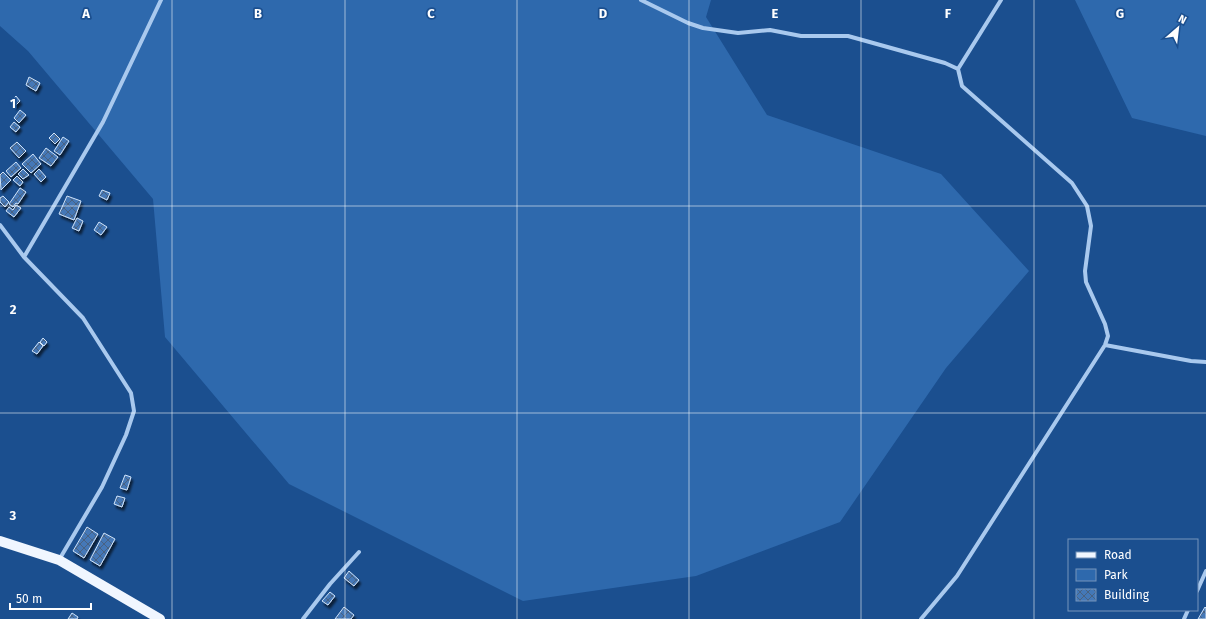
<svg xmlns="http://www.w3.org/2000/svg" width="1206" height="619" viewBox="0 0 1206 619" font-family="'Fira Sans',sans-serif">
  <defs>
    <pattern id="building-cross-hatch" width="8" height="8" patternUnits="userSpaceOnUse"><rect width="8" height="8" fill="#4478b7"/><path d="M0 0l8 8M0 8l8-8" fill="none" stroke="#486282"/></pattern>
    <filter id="shadow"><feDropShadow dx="2" dy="3.5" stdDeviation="1" flood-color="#0009"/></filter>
  </defs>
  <rect width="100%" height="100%" fill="#1b4f8f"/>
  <path fill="#2e69ad" d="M0,0H711L706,17L767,115L941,174L1029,271L946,368L840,522L696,576L523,601L289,484L165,337L153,199L28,51L0,26Z
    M1075,0H1206V136L1132,118Z"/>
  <path fill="url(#building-cross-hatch)" stroke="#cfe3fa" filter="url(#shadow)" d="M29,77L40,83L36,91L26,85Z
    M16,96L20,101L15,106L10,102Z
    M20,110L26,115L19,123L14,118Z
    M14,122L20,127L16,132L10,127Z
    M54,133L60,139L55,144L49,138Z
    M63,137L69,141L60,155L54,151Z
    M17,142L26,151L19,158L10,148Z
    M46,148L58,157L51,166L39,158Z
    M33,154L41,164L31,173L22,164Z
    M16,162L21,168L11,177L6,171Z
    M23,169L29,175L23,179L18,174Z
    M39,169L46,177L41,182L34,174Z
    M3,172L11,180L1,190L0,175Z
    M17,176L23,182L20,186L13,180Z
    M20,188L26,192L18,204L16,203L13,207L9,204Z
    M102,190L110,193L107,200L99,196Z
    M3,196L9,202L5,207L0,202V198Z
    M67,196L81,201L74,220L59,214Z
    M16,205L21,208L14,217L6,211L9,207L13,210Z
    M77,218L83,221L79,231L72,228Z
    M99,222L107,227L101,235L94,230Z
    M43,338L47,342L44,346L40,342Z
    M39,342L43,346L37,354L32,351Z
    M125,475L131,477L127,490L120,488Z
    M117,496L125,498L122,507L114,504Z
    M87,527L98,534L84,558L73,551Z
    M104,533L115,539L100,566L90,560Z
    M349,571L359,580L354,586L344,578Z
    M330,592L335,596L328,605L322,601Z
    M344,607L354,615L351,619H335Z
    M1205,607L1206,608V619H1198Z
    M72,613L78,617L77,619H68Z"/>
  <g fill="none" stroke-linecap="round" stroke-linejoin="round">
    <path stroke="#a9c9ee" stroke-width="4" d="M641,0L688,23L703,28L738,33L770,30L801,36H848L945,63L958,69L962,86L1072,183L1087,206L1091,226L1085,271L1086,282L1105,324L1108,336L1105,345L957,576L921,619
      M958,69L1001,0
      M0,225L24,257L83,318L131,393L134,411L126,435L102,487L59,560
      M24,257L103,122L161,0
      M1105,345L1191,361L1206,362
      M1197,591L1206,571
      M303,619L330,584L359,552
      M1184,619L1188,610"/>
    <path stroke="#f0f6ff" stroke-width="10" d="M0,541L59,560L160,619"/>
  </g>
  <path fill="none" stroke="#fff" stroke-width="1" stroke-opacity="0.55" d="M172,0V619M345,0V619M517,0V619M689,0V619M861,0V619M1034,0V619M0,206H1206M0,413H1206"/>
  <g font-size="13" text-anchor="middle" font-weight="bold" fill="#fff" stroke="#1b4f8f" stroke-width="3.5" stroke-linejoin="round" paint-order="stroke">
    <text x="86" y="18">A</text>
    <text x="258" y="18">B</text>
    <text x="431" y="18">C</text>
    <text x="603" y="18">D</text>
    <text x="775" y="18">E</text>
    <text x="948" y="18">F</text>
    <text x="1120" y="18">G</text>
    <text x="13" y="108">1</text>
    <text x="13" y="314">2</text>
    <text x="13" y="520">3</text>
  </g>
  <rect x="1068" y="539" width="130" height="72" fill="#1b4f8f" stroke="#7695bc"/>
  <rect x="1076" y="552" width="20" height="6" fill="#f0f6ff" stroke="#7695bc"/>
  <text x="1104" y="559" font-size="12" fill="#ffffff">Road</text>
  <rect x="1076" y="569" width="20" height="12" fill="#2e69ad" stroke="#7695bc"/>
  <text x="1104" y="579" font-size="12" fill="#ffffff">Park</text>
  <rect x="1076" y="589" width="20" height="12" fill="url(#building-cross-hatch)" stroke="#7695bc"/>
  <text x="1104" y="599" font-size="12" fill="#ffffff">Building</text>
  <g transform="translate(1178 28) rotate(28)" stroke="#1b4f8f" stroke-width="3" paint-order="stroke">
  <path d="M0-3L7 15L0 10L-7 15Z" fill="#ffffff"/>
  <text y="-6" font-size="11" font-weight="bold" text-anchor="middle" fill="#ffffff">N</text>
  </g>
  <path d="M10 603v6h81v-6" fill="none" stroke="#ffffff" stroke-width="2"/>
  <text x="16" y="603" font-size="12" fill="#ffffff" stroke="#1b4f8f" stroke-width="3" paint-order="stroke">50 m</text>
</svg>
